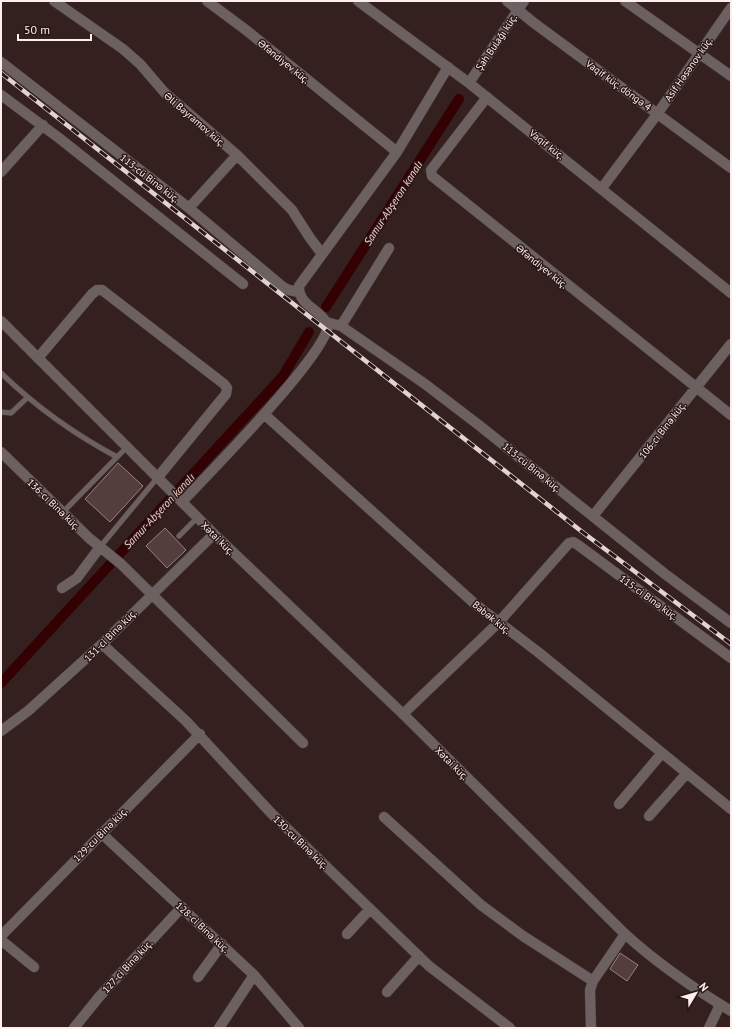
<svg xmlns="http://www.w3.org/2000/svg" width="732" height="1029" viewBox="0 0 732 1029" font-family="'PT Sans',sans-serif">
  <rect width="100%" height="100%" fill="#33201f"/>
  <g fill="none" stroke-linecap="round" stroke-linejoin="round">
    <path stroke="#330104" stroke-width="10" d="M326,307L459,99
      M1,683L283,376L309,332"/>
  </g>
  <path fill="#533e3d" stroke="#99817f" d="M118,463L143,486L110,522L85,499Z
    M165,528L186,550L167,568L146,546Z
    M620,953L638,965L627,981L610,969Z"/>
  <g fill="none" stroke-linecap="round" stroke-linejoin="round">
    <g stroke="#4f3d3c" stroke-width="6">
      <path id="service" d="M1,373C36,407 74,434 117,457
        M1,412L11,413L27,398
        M63,512L128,446
        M179,536L198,517
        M100,547L158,477"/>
    </g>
    <g stroke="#4f3d3c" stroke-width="11">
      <path id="minor" d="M54,1L123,49L140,64L165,93L237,155L292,210L310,238L322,254
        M207,1L246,30L397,152
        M507,1L534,23L731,168
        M625,1L731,76
        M1,62L189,208L283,287L289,290L298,292
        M1,95L59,138L243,284
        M487,97L431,170L432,176L731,415
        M1,172L43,125
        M602,188L658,113L731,8
        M189,208L237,155
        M326,322L341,326L425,384L480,426L665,574L731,623
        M341,326L389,248
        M38,358L92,294L97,290H102L224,384L227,388L226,394L158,477
        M264,414L475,604L538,652L731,809
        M1,452L89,538L121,564L303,743
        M182,502C207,475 327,354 328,325C321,309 298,306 299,286L397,152L448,67
        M593,516L731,344
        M62,588L77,578L100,547
        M102,644L186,721L272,814L429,966L510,1028
        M403,714L498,623L569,543L573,542L578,545L731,658
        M1,731L28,711L102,644L214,534
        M619,804L662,753
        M649,816L687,773
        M384,817L481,905L523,936L593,981
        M101,833L254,975L299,1028
        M347,934L370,909
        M1,936L200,734
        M1,940L34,967
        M198,977L222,944
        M387,992L419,956
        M74,1028L99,997L182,907
        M219,1028L254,975
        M591,1028L590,990L593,981L625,934
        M709,1028L720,1005"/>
    </g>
    <g stroke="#4f3d3c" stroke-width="11">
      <path id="tertiary" d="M358,1L469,83L731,293
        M469,83L524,1
        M1,321L214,534L403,714L625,934C658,964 693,988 731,1011"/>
    </g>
    <use href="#service" stroke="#6c6160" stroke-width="5"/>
    <use href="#minor" stroke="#6c6160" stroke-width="10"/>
    <use href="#tertiary" stroke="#6c6160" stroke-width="10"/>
    <g stroke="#e2d3d2" stroke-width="4.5">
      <path id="rail" d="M1,73L581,531L731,644"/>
    </g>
    <use href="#rail" stroke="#291716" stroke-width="3" stroke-dasharray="9" stroke-linecap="butt"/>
  </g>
  <g text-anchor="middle" stroke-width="3" stroke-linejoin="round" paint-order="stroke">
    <g font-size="10" fill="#fdefee" stroke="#291716">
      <text transform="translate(496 42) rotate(-56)" y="4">Şah Bulağı küç.</text>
      <text transform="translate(284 61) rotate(39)" y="4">Əfəndiyev küç.</text>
      <text transform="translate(688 69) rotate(-55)" y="4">Asif Həsənov küç.</text>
      <text transform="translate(619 85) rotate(36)" y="4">Vaqif küç. döngə 4</text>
      <text transform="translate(195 119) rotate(41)" y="4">Əli Bayramov küç.</text>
      <text transform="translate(547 144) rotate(38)" y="4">Vaqif küç.</text>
      <text transform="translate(150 178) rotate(38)" y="4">113-cü Binə küç.</text>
      <text transform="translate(542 266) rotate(39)" y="4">Əfəndiyev küç.</text>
      <text transform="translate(662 430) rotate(-52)" y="4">106-cı Binə küç.</text>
      <text transform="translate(532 467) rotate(39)" y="4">113-cü Binə küç.</text>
      <text transform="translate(54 504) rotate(44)" y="4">136-cı Binə küç.</text>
      <text transform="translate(218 538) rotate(45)" y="4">Xətai küç.</text>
      <text transform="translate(649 597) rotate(36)" y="4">115-ci Binə küç.</text>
      <text transform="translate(492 617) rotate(39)" y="4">Babək küç.</text>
      <text transform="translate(110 635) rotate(-45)" y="4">131-ci Binə küç.</text>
      <text transform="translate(452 763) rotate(45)" y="4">Xətai küç.</text>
      <text transform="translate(100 834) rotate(-45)" y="4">129-cu Binə küç.</text>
      <text transform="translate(301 842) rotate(44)" y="4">130-cu Binə küç.</text>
      <text transform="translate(203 927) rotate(43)" y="4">128-ci Binə küç.</text>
      <text transform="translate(127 966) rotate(-47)" y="4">127-ci Binə küç.</text>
    </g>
    <g font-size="11" font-style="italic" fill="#fad3cf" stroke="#291716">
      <text transform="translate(393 203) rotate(-57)" y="4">Samur-Abşeron kanalı</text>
      <text transform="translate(159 511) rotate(-47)" y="4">Samur-Abşeron kanalı</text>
    </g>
  </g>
  <rect width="732" height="1029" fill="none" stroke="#fdefee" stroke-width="4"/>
  <g transform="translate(696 993) rotate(52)" stroke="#291716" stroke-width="3" paint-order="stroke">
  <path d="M0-3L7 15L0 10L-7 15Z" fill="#fdefee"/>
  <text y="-6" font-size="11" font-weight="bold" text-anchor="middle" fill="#fdefee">N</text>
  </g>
  <path d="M18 34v6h73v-6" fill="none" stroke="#fdefee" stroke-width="2"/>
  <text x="24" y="34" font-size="12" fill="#fdefee" stroke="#291716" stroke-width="3" paint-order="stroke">50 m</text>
</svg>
